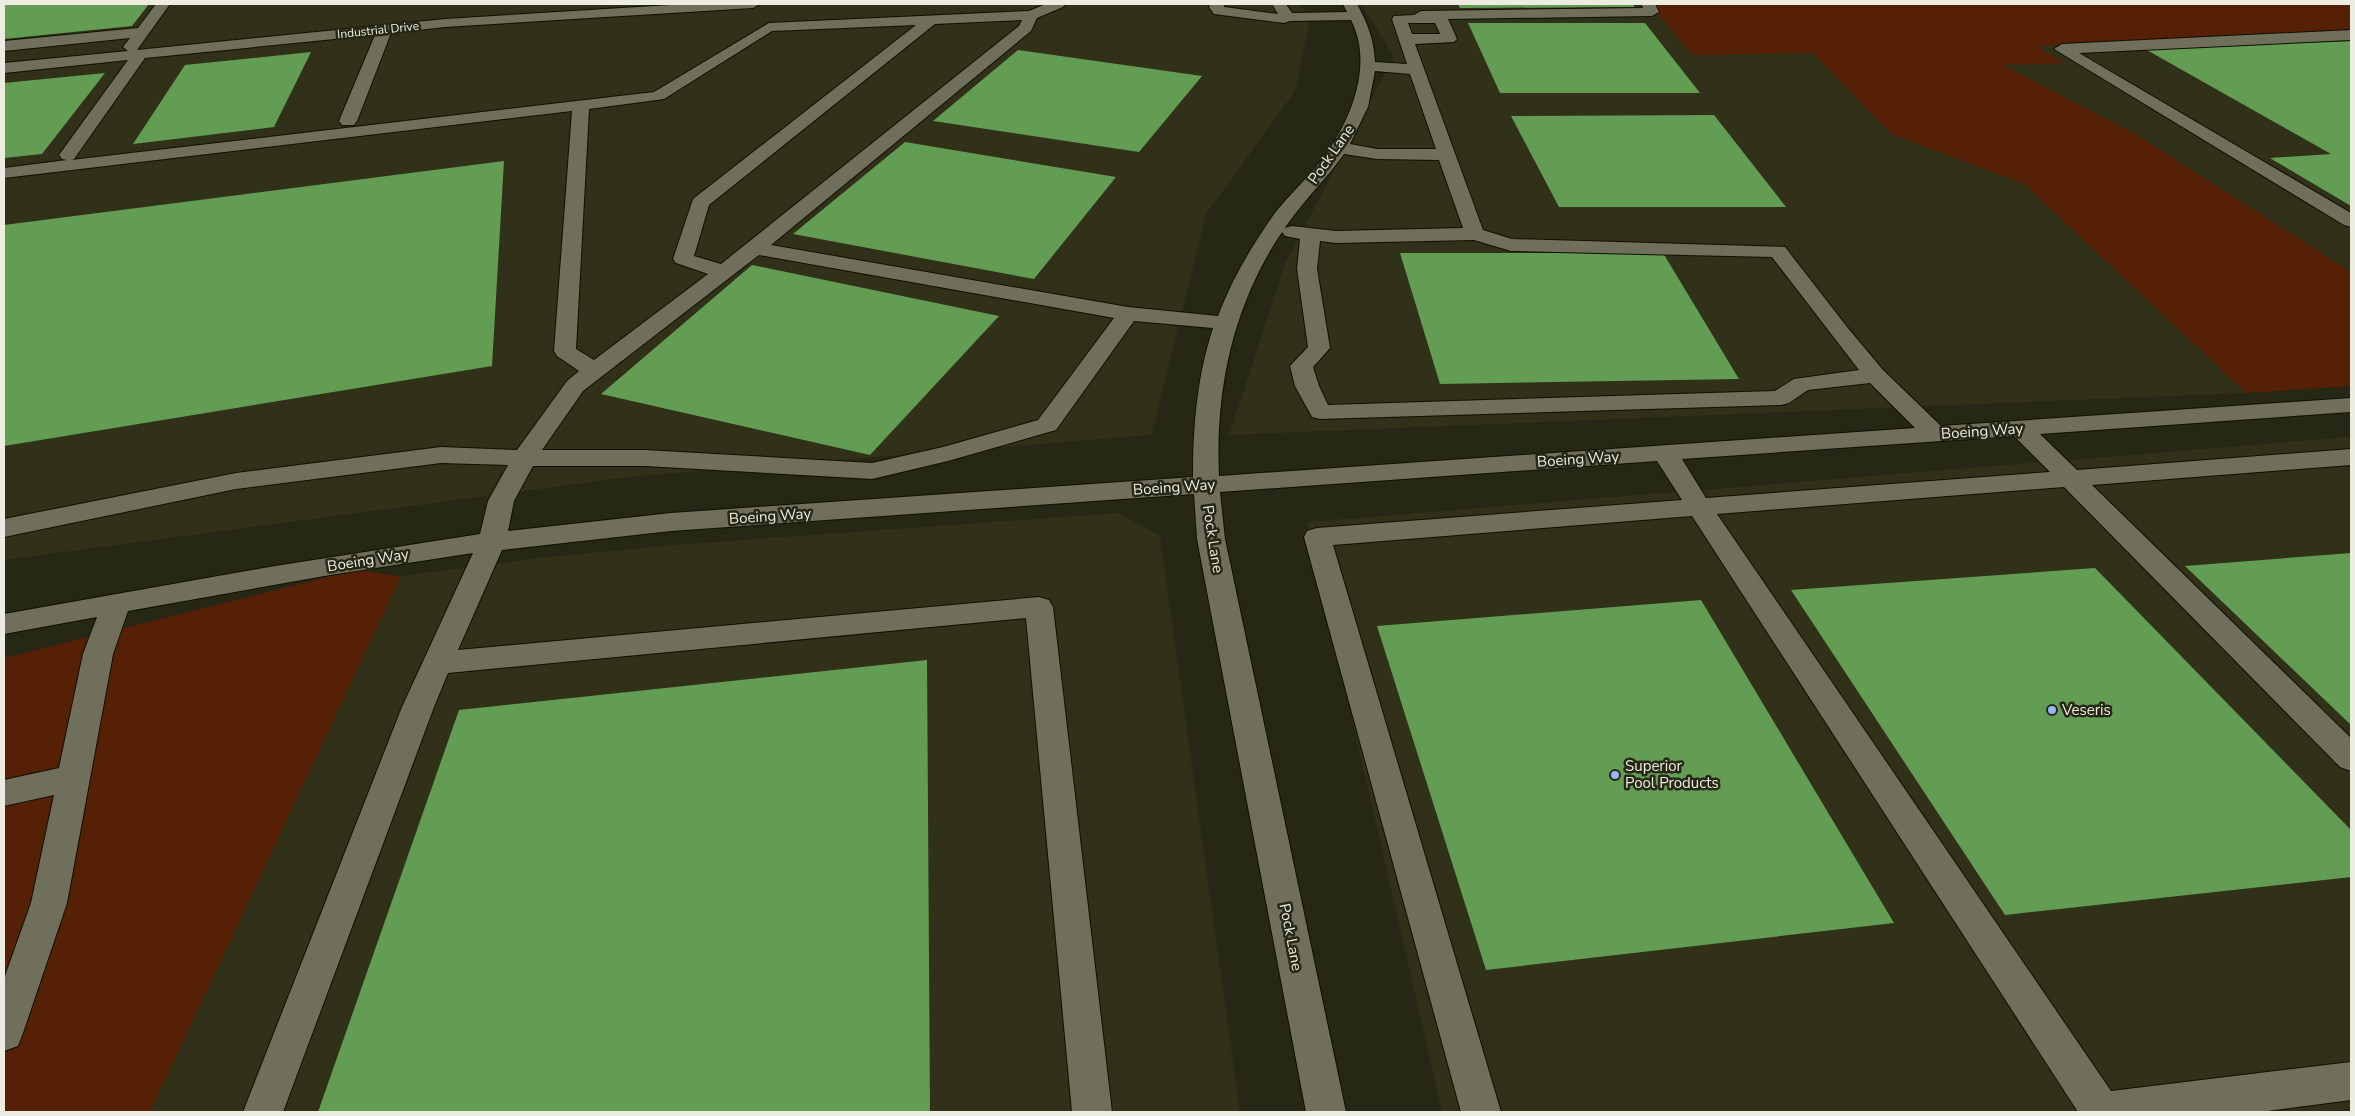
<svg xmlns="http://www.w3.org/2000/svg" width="2355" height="1116" viewBox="0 0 2355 1116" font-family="'Nunito Sans',sans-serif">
  <rect width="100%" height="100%" fill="#272716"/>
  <path fill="#313119" d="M4,4H1300L1310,19L1295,91L1206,214L1152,435L637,476L4,560Z
    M1361,4H1649L1684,45L1813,53L1891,134L2024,184L2246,393L1229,435L1286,262L1394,56Z
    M2351,34V272L2137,135L2002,65L2063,63L2036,46Z
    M2351,437V1109L2310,1112H1442L1307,522Z
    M1118,513L1160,536L1240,1112H150L401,576L538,558L673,545Z"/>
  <path fill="#552005" d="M1649,4H2351V34L2037,46L2064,63L2003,65L2137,135L2351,272V386L2246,393L2024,184L1891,134L1813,53L1693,55Z
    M356,570L401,576L150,1112H4V658Z"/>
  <path fill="#639d54" d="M4,4H149L132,26L4,39Z
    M1458,4H1632L1635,7L1460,8Z
    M1468,23H1645L1700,93H1500Z
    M2351,41V206L2270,158L2331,154L2145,49Z
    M1018,50L1202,76L1139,152L933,121Z
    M311,52L274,127L133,144L185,65Z
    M105,73L42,154L4,158V83Z
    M1714,115L1786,207H1559L1511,116Z
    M905,142L1116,177L1034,279L793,234Z
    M504,161L492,366L4,446V225Z
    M1400,253H1663L1739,379L1440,384Z
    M752,265L999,316L870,455L601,394Z
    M2351,553V725L2185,566Z
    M2095,568L2351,830V877L2005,915L1791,590Z
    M1701,600L1894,923L1486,970L1377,626Z
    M927,660L930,1112H318L459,710Z"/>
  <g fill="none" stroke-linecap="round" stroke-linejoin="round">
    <g stroke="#101003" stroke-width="2">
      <path id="minor" d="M156,4H170L137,50L445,19L687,4H760L753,8L445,27L391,33L357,121L354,125H342L339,121L375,35L145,58L74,159L71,160L654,92L769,23L1029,11L1046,4H1065L1063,7L1037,18L1031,31L771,245L1128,307L1218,316C1232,279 1252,245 1275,213C1289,195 1306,180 1320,162C1349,125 1375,66 1351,20L1290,21L1284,23L1214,14L1209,7L1210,4H1224V7L1278,14L1272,4H1286L1292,13L1347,12L1343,4H1357C1367,22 1374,39 1375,62L1407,64L1392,19L1394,16L1414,15L1421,11L1643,8L1641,4H1655L1659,12L1652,16L1448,19L1457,39L1454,42L1415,44L1483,230L1512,239L1785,247L1847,327L1883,370L1941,426L2351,398V412L2040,434L2077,470L2351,449V465L2092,485L2351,738V771L2340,767L2064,487L1717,514L2111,1091L2351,1062V1100L2260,1112H2078L1692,516L1333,545L1501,1112H1461L1304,537L1307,531L1317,528L1682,500L1657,461L1220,492L1225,539L1346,1112H1306L1197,539L1194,494L671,531L502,550L458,650L1039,597L1049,600L1053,607L1112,1112H1072L1026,618L448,673L434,707L283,1112H243L402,707L473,553L330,575L128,611L113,654L67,903L23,1033L18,1046L4,1051V979L31,903L54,795L4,806V780L59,768L83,654L97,617L4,634V614L275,566L480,534L488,501L508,465L441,463L236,489L4,537V519L236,473L441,447L517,450L567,381L579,371L557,356L554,351L572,111L4,178V168L67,160L62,159L59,155L128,60L4,73V63L128,51L123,47L130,38L4,51V41L138,28ZM1022,20L1019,26L721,264L694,256L709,205L935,24ZM1408,23H1435L1440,34H1412ZM916,25L693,199L673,259L676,263L708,274L594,360L576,349L589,109L664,99L772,31ZM1375,71L1410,74L1436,149H1377L1350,144L1368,107ZM1344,154L1377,159L1439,160L1463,228L1336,231L1292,226L1285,228L1282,232L1285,236L1300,239L1297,269L1308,347L1290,366L1295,386L1312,417L1320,419L1781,405L1789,403L1808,390L1870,383L1915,428L1219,476C1215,384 1235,297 1289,222C1306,198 1327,178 1344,154ZM1474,240L1511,251L1772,257L1859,370L1794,379L1775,391L1328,405L1319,386L1313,367L1330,348L1317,269L1320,241L1336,243ZM759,255L1114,318L1038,420L943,447L872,463L645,450H542L583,391ZM1134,321L1213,328C1197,377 1193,426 1193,477L671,513L508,531L514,501L533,466H645L872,479L948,461L1056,430ZM2014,436L2050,472L1706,498L1682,459Z
        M2351,30V40L2079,53L2351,213V227L2344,225L2054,49L2062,44Z"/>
    </g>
    <use href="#minor" fill="#6f6f5c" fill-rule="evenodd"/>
  </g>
  <g fill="#99b5fd" stroke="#272716" stroke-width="2">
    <circle cx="2052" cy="710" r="5"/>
    <circle cx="1615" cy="775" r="5"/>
  </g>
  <g text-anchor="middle" stroke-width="5" stroke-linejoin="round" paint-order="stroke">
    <g font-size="12" fill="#ecece1" stroke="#272716">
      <text transform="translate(378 30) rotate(-6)" y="4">Industrial Drive</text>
    </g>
    <g font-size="15" fill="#ecece1" stroke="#272716">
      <text transform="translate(1331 154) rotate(-55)" y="5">Pock Lane</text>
      <text transform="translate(1982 431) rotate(-4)" y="5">Boeing Way</text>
      <text transform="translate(1578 459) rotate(-4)" y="5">Boeing Way</text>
      <text transform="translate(1174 487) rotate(-4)" y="5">Boeing Way</text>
      <text transform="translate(770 516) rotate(-4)" y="5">Boeing Way</text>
      <text transform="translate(1213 539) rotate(81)" y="5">Pock Lane</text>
      <text transform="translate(368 560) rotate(-9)" y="5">Boeing Way</text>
      <text transform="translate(1291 937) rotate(79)" y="5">Pock Lane</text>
    </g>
    <g font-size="15" fill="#ecece1" stroke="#272716" text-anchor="start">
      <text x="2062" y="715">Veseris</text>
      <text x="1625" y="771">Superior<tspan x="1625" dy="17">Pool Products</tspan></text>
    </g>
  </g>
  <rect width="2355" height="1116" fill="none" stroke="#ecece1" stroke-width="10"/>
</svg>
